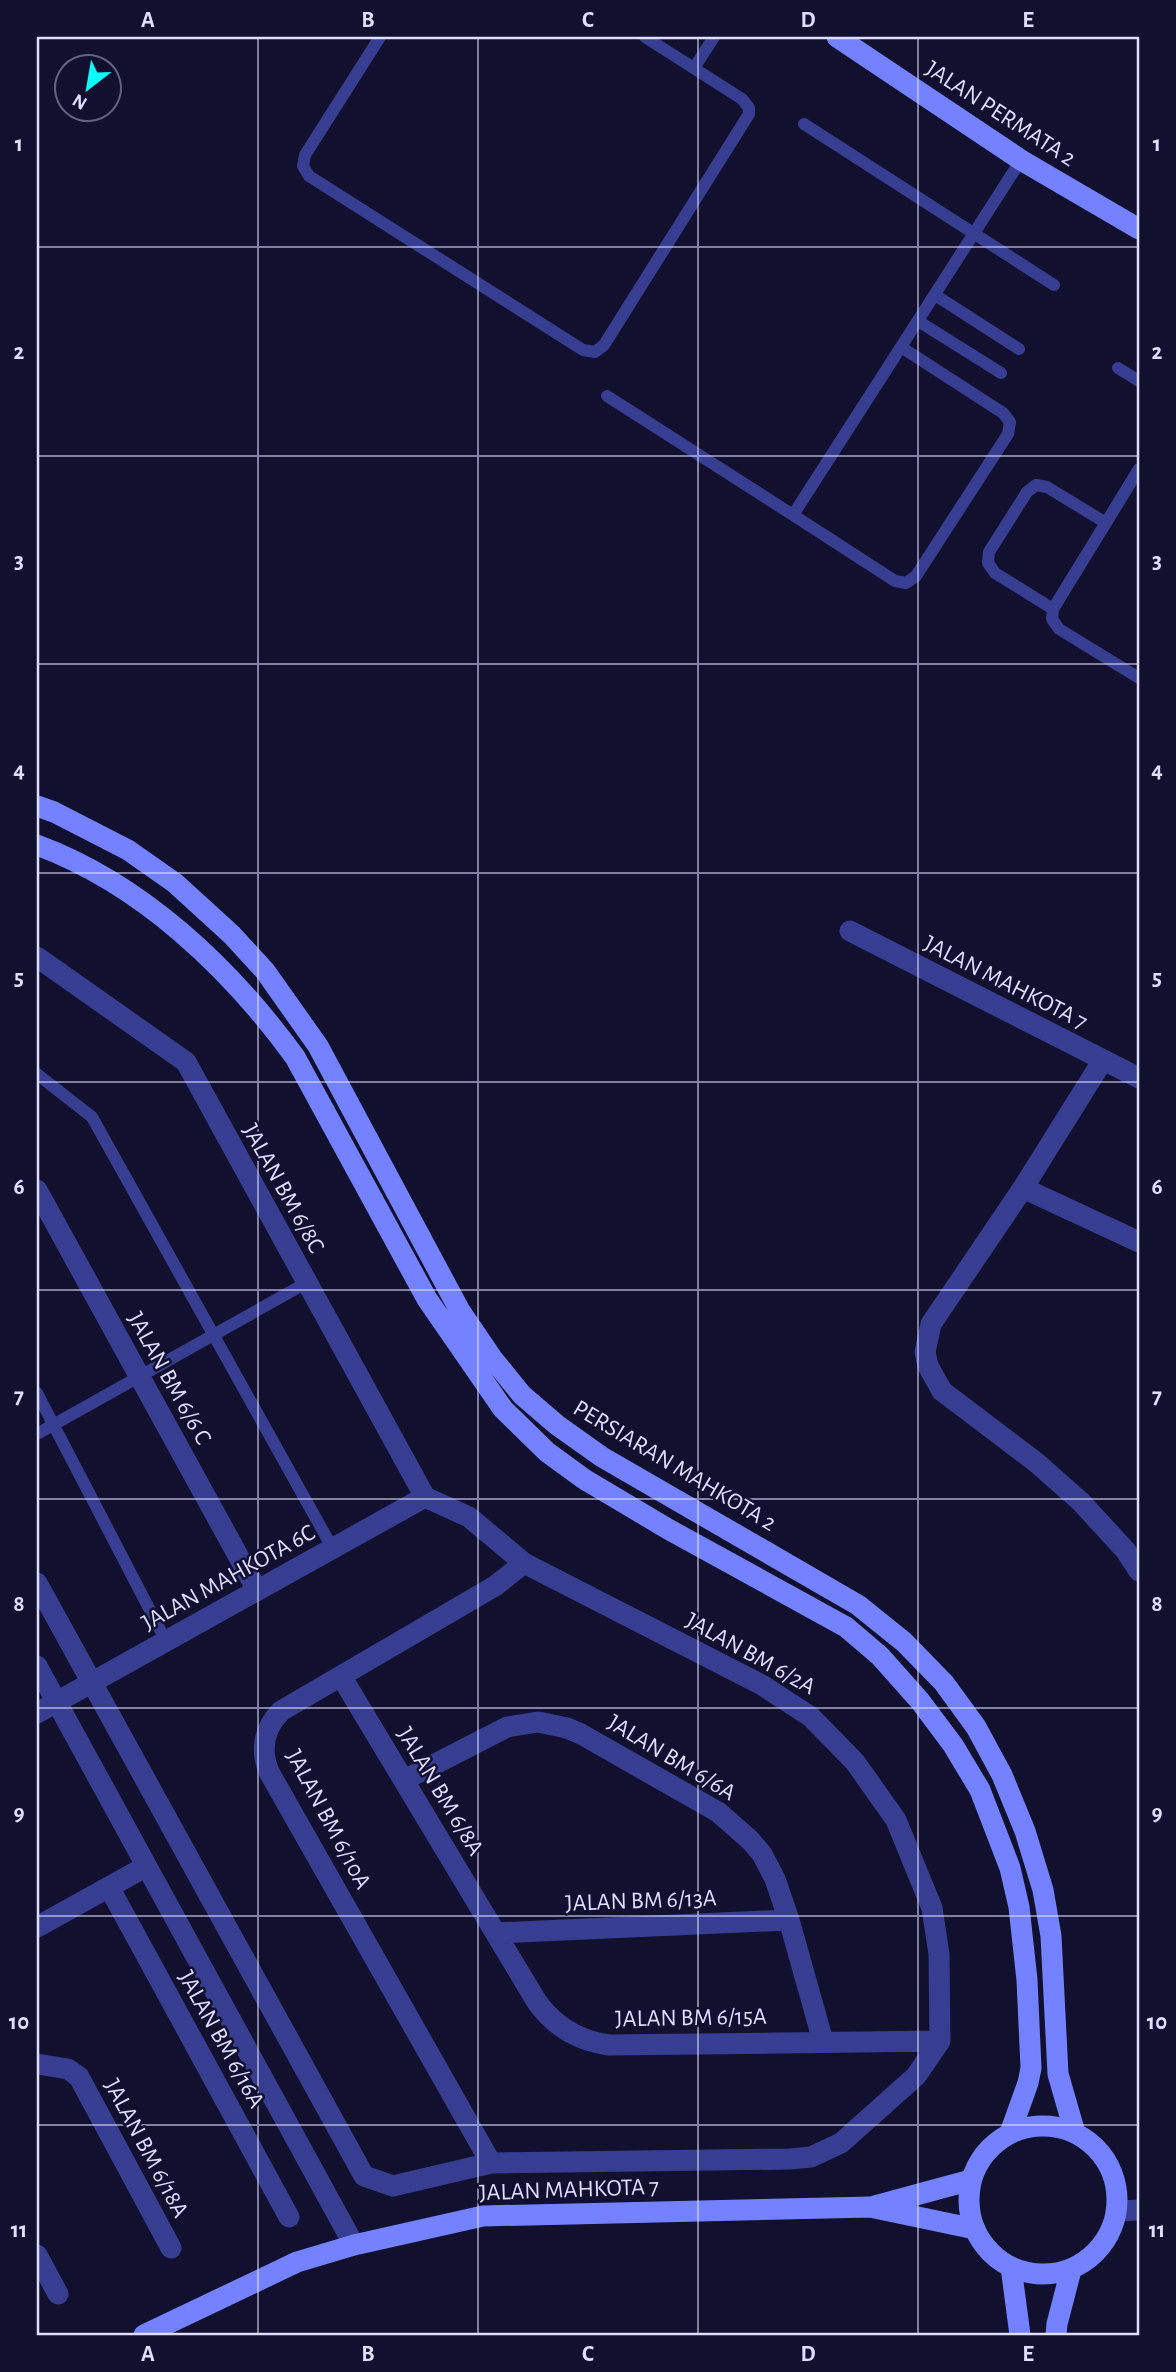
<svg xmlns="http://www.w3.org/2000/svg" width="1176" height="2372" viewBox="0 0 1176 2372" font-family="'Alegreya Sans',sans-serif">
  <rect width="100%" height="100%" fill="#12102f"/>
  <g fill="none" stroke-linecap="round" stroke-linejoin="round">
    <path stroke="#373e92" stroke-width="12" d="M380,37L305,155L303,166L309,176L583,350L595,352L604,345L749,114V108L742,99L645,37
      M694,68L714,37
      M804,124L1054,285
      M935,295L1019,349
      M918,321L1001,373
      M1118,368L1139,381
      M607,396L793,515L1021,160
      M1139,469L1053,609L1052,619L1059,629L1139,678
      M793,515L895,581L906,583L916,576L1008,434L1010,422L1003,413L901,347
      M1053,609L995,573L988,563L989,552L1027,492L1036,485L1047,487L1106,523
      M37,1074L92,1117L333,1549
      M37,1393L166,1641
      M37,1434L306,1283"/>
    <path stroke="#373e92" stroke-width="21" d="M850,931L1139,1078
      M37,957L186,1062L425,1497
      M1103,1060L1023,1188L931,1324L925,1352L928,1366L942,1391L1037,1463L1081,1502L1126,1551L1139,1571
      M1023,1188L1139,1242
      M37,1190L257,1590
      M425,1497L469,1517L524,1563L762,1685L811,1717L855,1762L896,1820L932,1908L939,1954L940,2041
      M37,1583L364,2176L393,2186L491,2163L790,2159L811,2157L841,2143L916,2076L940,2041
      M37,1666L354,2245
      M341,1676L537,2002C555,2027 579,2041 609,2045L940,2041
      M37,1713L425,1497
      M404,1780L507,1727L538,1722L567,1728L581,1734L718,1812L750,1840L762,1854L775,1879L789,1920L823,2041
      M109,1887L289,2217
      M37,1927L145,1867
      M496,1933L789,1920
      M37,2064L68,2069L79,2077L171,2248
      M491,2163L269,1772C260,1750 264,1728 281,1711L495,1586L524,1563
      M1117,2211L1139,2210
      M37,2255L58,2294"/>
    <path stroke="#7582ff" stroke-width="21" d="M837,37L1021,160L1139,229
      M37,806L54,812L128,850L175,883L232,935L265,971L318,1046L460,1311L492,1358L522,1395L557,1425L602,1457L858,1605L904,1642L944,1683L976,1727L1002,1775L1025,1831L1043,1890L1051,1936L1058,2074L1075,2133
      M37,845C142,884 230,968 295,1057L427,1299L503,1409L547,1452L584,1479L668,1529L846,1627L880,1656L920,1701L953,1745L980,1790L1010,1868L1019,1907L1027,1980L1031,2068L1028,2083L1010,2133
      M969 2200a74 74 0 1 1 148 0a74 74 0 1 1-148 0Z
      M875,2206L971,2180
      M1011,2267L1020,2335
      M144,2335L297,2262L354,2245L483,2216L870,2207L975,2229
      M1056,2335L1057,2324L1071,2270"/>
  </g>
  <path fill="none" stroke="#dedeff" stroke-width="2" stroke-opacity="0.55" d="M258,37V2335M478,37V2335M698,37V2335M918,37V2335M37,247H1139M37,456H1139M37,664H1139M37,873H1139M37,1082H1139M37,1290H1139M37,1499H1139M37,1708H1139M37,1916H1139M37,2125H1139"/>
  <g text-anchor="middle" stroke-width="5" stroke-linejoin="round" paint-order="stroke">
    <g font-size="24" fill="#dedeff" stroke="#12102f">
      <text transform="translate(1001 113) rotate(33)" y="8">JALAN PERMATA 2</text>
      <text transform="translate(1006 982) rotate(27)" y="8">JALAN MAHKOTA 7</text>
      <text transform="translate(284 1188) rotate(61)" y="8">JALAN BM 6/8C</text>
      <text transform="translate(170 1378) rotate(61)" y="8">JALAN BM 6/6 C</text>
      <text transform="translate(675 1465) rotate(31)" y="8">PERSIARAN MAHKOTA 2</text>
      <text transform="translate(228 1577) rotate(-29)" y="8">JALAN MAHKOTA 6C</text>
      <text transform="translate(751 1653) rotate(29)" y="8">JALAN BM 6/2A</text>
      <text transform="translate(672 1757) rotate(31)" y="8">JALAN BM 6/6A</text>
      <text transform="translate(441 1791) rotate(59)" y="8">JALAN BM 6/8A</text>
      <text transform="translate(329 1819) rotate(62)" y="8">JALAN BM 6/10A</text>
      <text transform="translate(641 1900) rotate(-2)" y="8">JALAN BM 6/13A</text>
      <text transform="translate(691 2017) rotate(-1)" y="8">JALAN BM 6/15A</text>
      <text transform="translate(222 2039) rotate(61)" y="8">JALAN BM 6/16A</text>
      <text transform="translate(147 2148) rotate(62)" y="8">JALAN BM 6/18A</text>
      <text transform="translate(569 2189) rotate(-2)" y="8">JALAN MAHKOTA 7</text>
    </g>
  </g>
  <rect width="1176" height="2372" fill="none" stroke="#12102f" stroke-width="77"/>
  <g transform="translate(88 88) rotate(211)"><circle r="33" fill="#12102f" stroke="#646282" stroke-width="2"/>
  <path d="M0-5L12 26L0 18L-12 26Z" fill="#0afffb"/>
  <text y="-10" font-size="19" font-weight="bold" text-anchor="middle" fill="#dedeff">N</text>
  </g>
  <rect x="38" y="38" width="1100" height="2296" fill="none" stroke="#dedeff" stroke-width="2.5"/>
  <g font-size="23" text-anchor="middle" font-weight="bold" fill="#dedeff">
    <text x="148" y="27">A</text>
    <text x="368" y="27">B</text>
    <text x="588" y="27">C</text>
    <text x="808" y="27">D</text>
    <text x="1028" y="27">E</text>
    <text x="19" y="151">1</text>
    <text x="1157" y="151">1</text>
    <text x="19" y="359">2</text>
    <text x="1157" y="359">2</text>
    <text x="19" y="568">3</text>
    <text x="1157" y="568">3</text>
    <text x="19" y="777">4</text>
    <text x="1157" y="777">4</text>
    <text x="19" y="985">5</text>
    <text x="1157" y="985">5</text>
    <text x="19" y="1194">6</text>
    <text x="1157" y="1194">6</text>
    <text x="19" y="1403">7</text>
    <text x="1157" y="1403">7</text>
    <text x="19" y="1611">8</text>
    <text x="1157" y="1611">8</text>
    <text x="19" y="1820">9</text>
    <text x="1157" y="1820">9</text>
    <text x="19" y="2029">10</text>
    <text x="1157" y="2029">10</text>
    <text x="19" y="2237">11</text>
    <text x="1157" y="2237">11</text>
    <text x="148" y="2361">A</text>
    <text x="368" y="2361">B</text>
    <text x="588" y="2361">C</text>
    <text x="808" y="2361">D</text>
    <text x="1028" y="2361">E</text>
  </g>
</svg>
